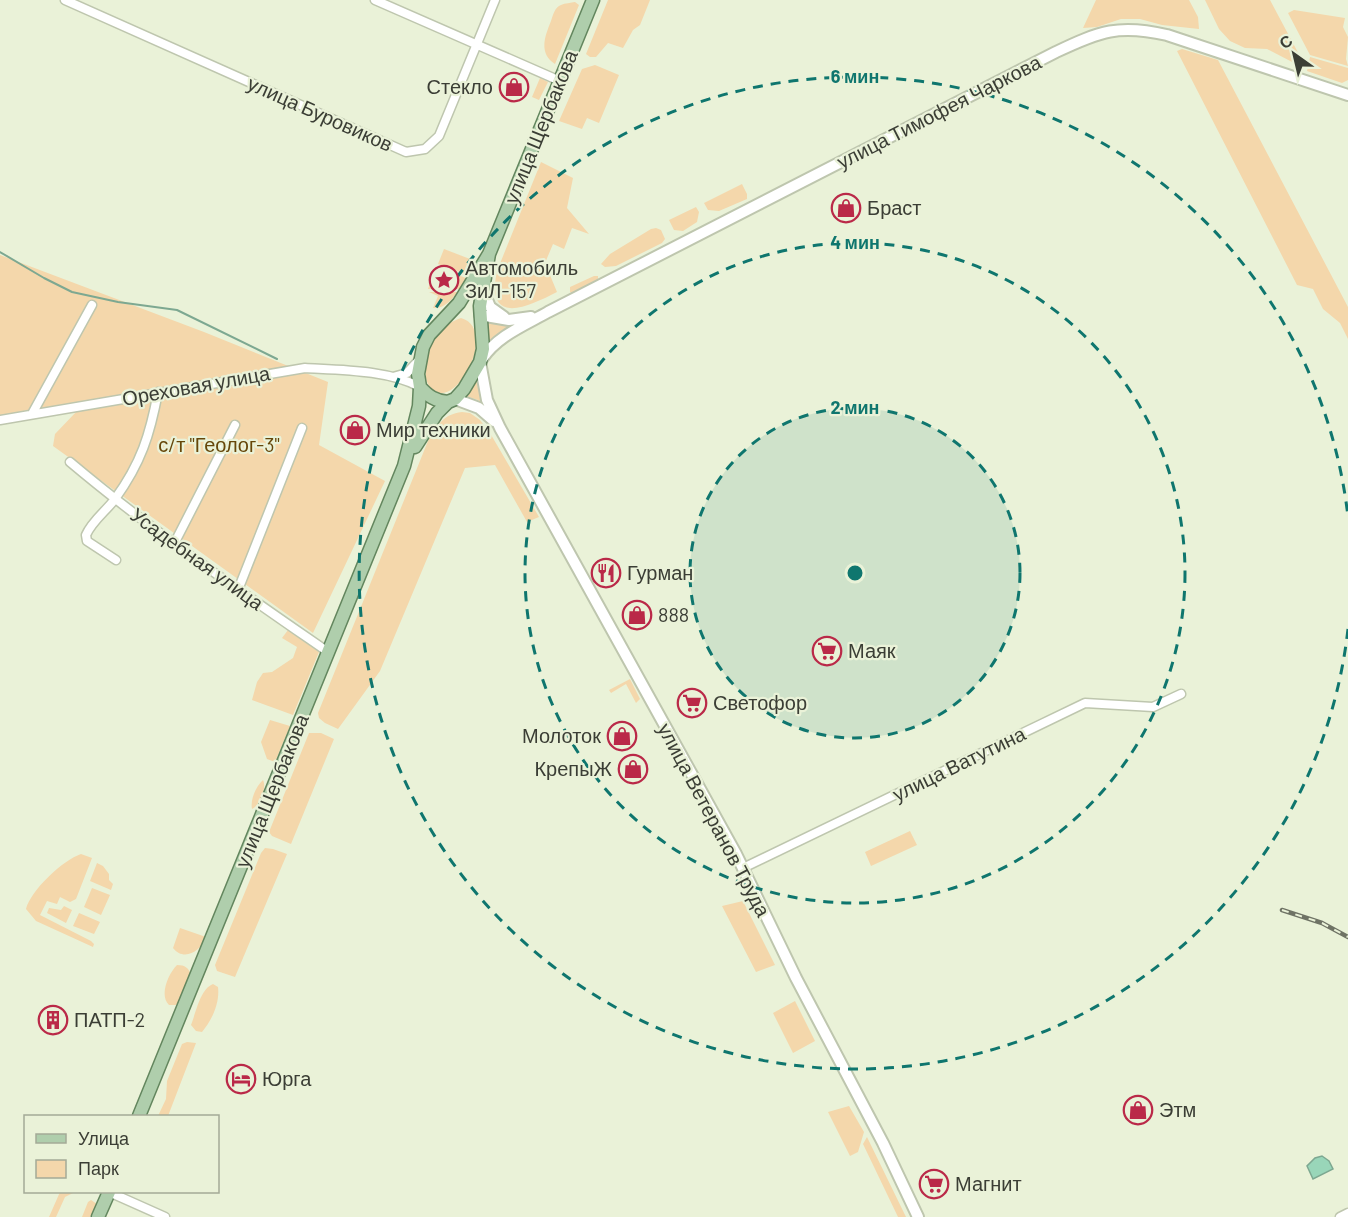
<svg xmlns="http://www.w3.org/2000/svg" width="1348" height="1217" viewBox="0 0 1348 1217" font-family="Barlow,sans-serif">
  <rect width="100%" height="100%" fill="#eaf2d8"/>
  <path fill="#f4d7ab" d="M608,0H650L640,25L633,30L623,48L608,43L596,57H590L586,54Z
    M1096,0H1189L1198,17L1199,29L1162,25L1140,19H1121L1097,27L1083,28Z
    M1205,0H1270L1303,62L1298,65L1267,49L1245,48L1230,41L1219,29Z
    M575,2L579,5L555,64C538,53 545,36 551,21C553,15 555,7 561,5C565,3 571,3 575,2Z
    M1294,10L1345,18L1343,27L1348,37L1346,59L1348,66L1310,55L1288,13Z
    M1182,49L1218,60L1348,307V339L1340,323L1323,309L1313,289L1297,285L1177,51Z
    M1310,57L1348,68V80L1342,83L1307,71Z
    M595,65L619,75L599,123L587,118L582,129L559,121L582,69Z
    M540,78L548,82L539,100L532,97Z
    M541,162L573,178L567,208L589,234L572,228L564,249L553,244L545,263L557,292C528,307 485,327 497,271Z
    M742,184L747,194V199L719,211L708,210L704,203Z
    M696,207L699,212L697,222L683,231L674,230L669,220Z
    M656,228L661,230L665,239L662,243L616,266L605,267L601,264L610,254L651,229Z
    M444,249L470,259L473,263L468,275L438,264Z
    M0,255L204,332L328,382L319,445L385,481L313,633L53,446L55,434L77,411L0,421Z
    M437,267L466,278L461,289H428L430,283L449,284L450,279L435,273Z
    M594,276H598V281L573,294L570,292V287Z
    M429,292H458C451,300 444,309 433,308L438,296Z
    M461,318C497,328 461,403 436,392C417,383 427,346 438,333C444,326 452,321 461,318Z
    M487,321L516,325L496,336L488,344Z
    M477,379L478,388L485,406L478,400L462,395Z
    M462,412L470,413L480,420L490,433L539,517L527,522L495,465L465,468L380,671L338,729L325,723L319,718L318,713L428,441C437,426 443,414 462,412Z
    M288,630L319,652L293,715L252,700L257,682L263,673L272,672L293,658L297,647L282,638Z
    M630,679L640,699L636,703L626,684L611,693L609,690Z
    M270,720L290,726L275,762L267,759L261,742Z
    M309,733H321L334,739L291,844L272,836L269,832Z
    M263,780C267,788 260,805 252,809C250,800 256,786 263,780Z
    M910,831L917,845L871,866L865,852Z
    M265,848L273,849L287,854L235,977L217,971L215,965L261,853Z
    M81,854L92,858L76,899L70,902L60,897L57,904L47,901L40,915L91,941L94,944L93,947L36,921L26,909C31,890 63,860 81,854Z
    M97,863L103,866L109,874V880L113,884L111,890L90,881Z
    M92,888L110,895L101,915L84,907Z
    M743,901L775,965L756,972L722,906Z
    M64,906L72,910L66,923L47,913L49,908L61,910Z
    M79,913L100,922L94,934L73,926Z
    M180,928L206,937C201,951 184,962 173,948Z
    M177,965C185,965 189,968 191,975L181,999L176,1005H169C159,996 168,974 177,965Z
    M213,984L218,987C220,1003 212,1020 202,1032L196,1031L191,1025C196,1013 200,989 213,984Z
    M795,1001L815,1041L793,1053L773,1013Z
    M187,1042L196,1043L168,1116H158L166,1099L167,1081L182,1044Z
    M849,1106L864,1132L858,1152L850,1156L828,1112Z
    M867,1137L906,1217H898L863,1144Z
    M60,1192H87L73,1193L65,1197L56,1217H49Z
    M91,1200L97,1204L90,1217H82L88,1202Z"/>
  <path fill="#99d6b9" stroke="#7da891" stroke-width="1.5" d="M1322,1156L1329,1161L1333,1169L1313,1179L1307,1166L1315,1158Z"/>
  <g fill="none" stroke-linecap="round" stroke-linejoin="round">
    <path stroke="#7da891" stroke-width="2" d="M0,252L44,278L72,292L118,302L177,310L277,359"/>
    <g stroke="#bec6ae" stroke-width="11">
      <path id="street" d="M65,0L406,152L425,149L439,136L495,0
        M375,0L560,81
        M393,377L407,373L419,360
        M32,414L92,305
        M0,420L305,368C341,370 389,370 420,387
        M70,462C152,531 240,591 328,652
        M174,544L235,425
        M116,560L87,541L86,535C92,521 106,511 115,499C141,463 150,435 158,392
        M238,590L302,428
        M743,868L1085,703L1153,707L1181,694
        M109,1192L165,1217
        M1340,1217L1348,1213"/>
    </g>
    <g stroke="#bec6ae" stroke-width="14">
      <path id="secondary" d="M483,290L490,307L504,317
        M480,315L509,320L531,317
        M482,359C497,336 525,325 548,312L1056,52C1100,31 1119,24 1167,35L1348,95
        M480,362L487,400L500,428L736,854L796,978L883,1143L918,1217
        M455,399L479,408L494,421"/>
    </g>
    <g stroke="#63865e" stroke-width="15">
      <path id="primary" d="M420,387C428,396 435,401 448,402
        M415,447L437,413L448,402L455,399L464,389L480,362L483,349L480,306L489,254L593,0
        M139,1116L404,466L419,406L420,387L418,374L423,347L429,335L459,303L489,254
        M98,1217L109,1192"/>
    </g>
    <use href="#street" stroke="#fff" stroke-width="8"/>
    <use href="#secondary" stroke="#fff" stroke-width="10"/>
    <use href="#primary" stroke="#afceac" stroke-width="12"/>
    <g stroke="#6f7365" stroke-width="4.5">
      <path id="rail" d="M1282,910L1322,923L1348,937"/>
    </g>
    <use href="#rail" stroke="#eaf2d8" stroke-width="2" stroke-dasharray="7" stroke-linecap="butt"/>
  </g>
  <circle cx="855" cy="573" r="165" fill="#0f766e" fill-opacity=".12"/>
  <g fill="none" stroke="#0f766e" stroke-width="3" stroke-dasharray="10 8">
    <circle cx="855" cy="573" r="165"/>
    <circle cx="855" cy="573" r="330"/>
    <path d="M1348 629A496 496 0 1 1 1348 517"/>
  </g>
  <defs>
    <g id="shop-ring" transform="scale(1.5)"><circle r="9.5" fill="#eaf2d8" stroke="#ba2948" stroke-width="1.5"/><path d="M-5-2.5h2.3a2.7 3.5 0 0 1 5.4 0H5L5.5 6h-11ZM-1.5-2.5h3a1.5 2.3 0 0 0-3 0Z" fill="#ba2948"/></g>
    <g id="sight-ring" transform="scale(1.5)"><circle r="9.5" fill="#eaf2d8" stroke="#ba2948" stroke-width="1.5"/><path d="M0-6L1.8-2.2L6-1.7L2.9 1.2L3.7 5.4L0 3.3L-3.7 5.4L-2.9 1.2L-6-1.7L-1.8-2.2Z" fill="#ba2948"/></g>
    <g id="restaurant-ring" transform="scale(1.5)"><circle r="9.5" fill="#eaf2d8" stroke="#ba2948" stroke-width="1.5"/><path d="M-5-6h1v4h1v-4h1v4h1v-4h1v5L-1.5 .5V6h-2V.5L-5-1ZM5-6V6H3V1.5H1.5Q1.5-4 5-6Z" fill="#ba2948"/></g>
    <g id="supermarket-ring" transform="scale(1.5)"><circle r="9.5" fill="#eaf2d8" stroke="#ba2948" stroke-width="1.5"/><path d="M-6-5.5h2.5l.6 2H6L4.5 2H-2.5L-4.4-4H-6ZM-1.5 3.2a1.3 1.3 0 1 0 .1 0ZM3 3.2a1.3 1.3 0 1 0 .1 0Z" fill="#ba2948"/></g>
    <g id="building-ring" transform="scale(1.5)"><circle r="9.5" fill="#eaf2d8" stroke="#ba2948" stroke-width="1.5"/><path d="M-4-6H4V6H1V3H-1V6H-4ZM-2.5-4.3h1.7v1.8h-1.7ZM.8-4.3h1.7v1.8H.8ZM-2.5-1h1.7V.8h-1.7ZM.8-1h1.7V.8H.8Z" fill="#ba2948"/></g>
    <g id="hotel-ring" transform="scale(1.5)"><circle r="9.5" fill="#eaf2d8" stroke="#ba2948" stroke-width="1.5"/><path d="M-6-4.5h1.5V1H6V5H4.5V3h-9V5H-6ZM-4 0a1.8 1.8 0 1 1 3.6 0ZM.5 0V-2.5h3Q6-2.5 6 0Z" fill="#ba2948"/></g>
  </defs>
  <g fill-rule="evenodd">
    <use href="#shop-ring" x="514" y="87"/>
    <use href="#shop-ring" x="846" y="208"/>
    <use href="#sight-ring" x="444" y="280"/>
    <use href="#shop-ring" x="355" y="430"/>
    <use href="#restaurant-ring" x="606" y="573"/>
    <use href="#shop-ring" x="637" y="615"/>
    <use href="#supermarket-ring" x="827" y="651"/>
    <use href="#supermarket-ring" x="692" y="703"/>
    <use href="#shop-ring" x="622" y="736"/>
    <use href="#shop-ring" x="633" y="769"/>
    <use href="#building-ring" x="53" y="1020"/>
    <use href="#hotel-ring" x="241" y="1079"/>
    <use href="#shop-ring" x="1138" y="1110"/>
    <use href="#supermarket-ring" x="934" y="1184"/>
  </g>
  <g text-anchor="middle" stroke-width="4.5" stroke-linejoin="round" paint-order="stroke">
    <g font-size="20" fill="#3b3e35" stroke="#eaf2d8" text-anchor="start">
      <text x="493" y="94" text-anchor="end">Стекло</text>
      <text x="867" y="215">Браст</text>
      <text x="465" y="275">Автомобиль<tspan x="465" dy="23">ЗиЛ-157</tspan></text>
      <text x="376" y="437">Мир техники</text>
      <text x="627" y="580">Гурман</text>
      <text x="658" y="622">888</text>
      <text x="848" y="658">Маяк</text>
      <text x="713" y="710">Светофор</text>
      <text x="601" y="743" text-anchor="end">Молоток</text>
      <text x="612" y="776" text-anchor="end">КрепыЖ</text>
      <text x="74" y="1027">ПАТП-2</text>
      <text x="262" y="1086">Юрга</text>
      <text x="1159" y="1117">Этм</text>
      <text x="955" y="1191">Магнит</text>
    </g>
    <g font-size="20" fill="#3b3e35" stroke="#eaf2d8">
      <text transform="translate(939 112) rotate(-27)" y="7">улица Тимофея Чаркова</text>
      <text transform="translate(320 114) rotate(24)" y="7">улица Буровиков</text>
      <text transform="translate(541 127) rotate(-68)" y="7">улица Щербакова</text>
      <text transform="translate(196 386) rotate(-10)" y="7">Ореховая улица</text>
      <text transform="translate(197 559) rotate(36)" y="7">Усадебная улица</text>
      <text transform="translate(959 764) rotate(-26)" y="7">улица Ватутина</text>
      <text transform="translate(272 791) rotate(-68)" y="7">улица Щербакова</text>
      <text transform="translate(714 820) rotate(62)" y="7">улица Ветеранов Труда</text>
    </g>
    <g font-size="20" fill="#664709" stroke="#eaf2d8">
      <text x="219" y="452">с/т "Геолог-3"</text>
    </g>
  </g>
  <circle cx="855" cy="573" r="9" fill="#0f766e" stroke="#eaf2d8" stroke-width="3"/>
  <g font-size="18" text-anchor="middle" font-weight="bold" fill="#0f766e" stroke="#eaf2d8" stroke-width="4.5" stroke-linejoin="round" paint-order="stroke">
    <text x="855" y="83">6 мин</text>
    <text x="855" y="249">4 мин</text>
    <text x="855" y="414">2 мин</text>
  </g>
  <rect x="24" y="1115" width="195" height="78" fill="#eaf2d8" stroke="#a4aa97" stroke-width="1.5"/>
  <rect x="36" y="1134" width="30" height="9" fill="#afceac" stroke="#a4aa97" stroke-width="1.5"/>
  <text x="78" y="1145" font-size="18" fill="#3b3e35">Улица</text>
  <rect x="36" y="1160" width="30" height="18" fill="#f4d7ab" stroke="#a4aa97" stroke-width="1.5"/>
  <text x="78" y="1175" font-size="18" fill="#3b3e35">Парк</text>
  <g transform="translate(1294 54) rotate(326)" stroke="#eaf2d8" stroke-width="4.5" paint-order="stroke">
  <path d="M0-4.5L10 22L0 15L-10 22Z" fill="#3b3e35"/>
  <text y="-9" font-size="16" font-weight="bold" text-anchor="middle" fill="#3b3e35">С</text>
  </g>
</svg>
